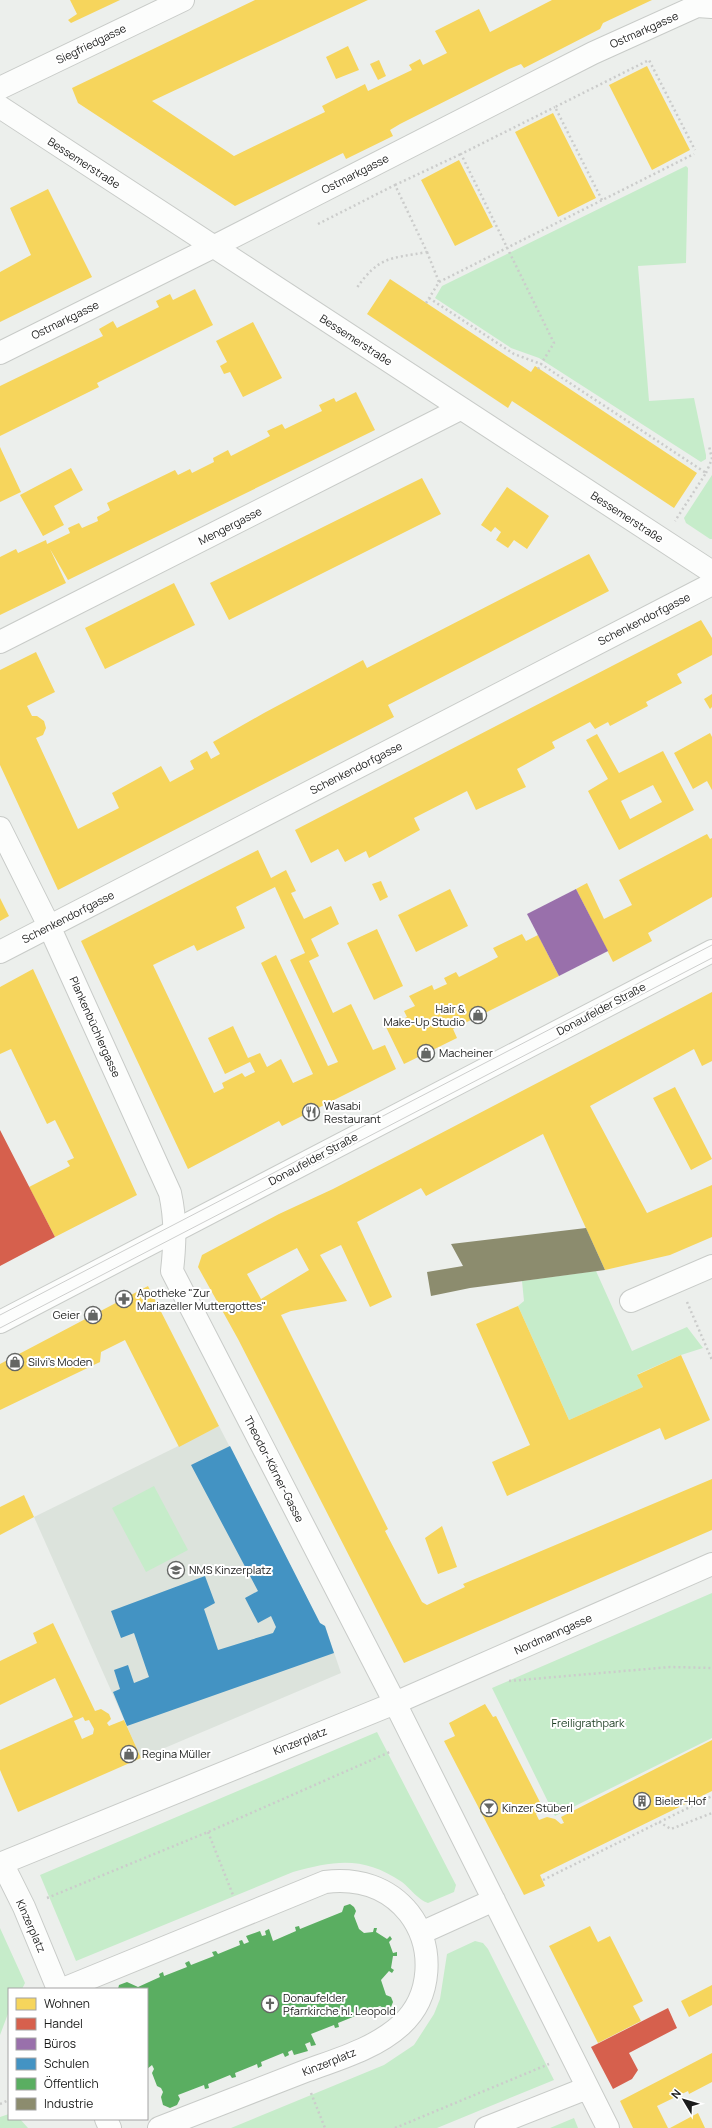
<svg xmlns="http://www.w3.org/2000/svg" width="712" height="2128" viewBox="0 0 712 2128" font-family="Manrope,sans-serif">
  <rect width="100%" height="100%" fill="#ecefec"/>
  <path fill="#dce3dc" d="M219,1426L320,1623L325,1626L341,1673L141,1758L34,1517Z"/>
  <path fill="#c6ecca" d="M686,166L688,168L686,263L638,266L649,401L694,398L706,455V459L701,462L539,358L511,348L435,298L442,286Z
    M712,475V539H710L686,523L684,518Z
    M596,1271L632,1351L687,1327L703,1348L681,1355L638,1374L643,1387L569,1420L518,1306L524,1301L522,1281Z
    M154,1486L188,1550L146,1572L112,1508Z
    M712,1593V1738L555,1816L492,1688Z
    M377,1732L456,1885L454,1892L428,1903C418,1900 410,1888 402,1882C364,1856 336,1860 293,1872L76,1961L40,1875Z
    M0,1928L25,1983L22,1989H9V2011L0,2035Z
    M475,1941L483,1943L488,1949L554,2080L437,2128H231L384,2065L414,2045L434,2014L440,1999L447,1954Z
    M9,2114V2119H20L28,2128H0V2117Z
    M574,2118L578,2128H550Z"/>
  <path fill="#f6d55c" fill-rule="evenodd" d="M70,0H120L71,23L68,20L77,14Z
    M255,0H368L152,101L234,156L325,112L322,106L365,84L368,91L412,70L409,65L420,59L423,65L447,53L435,31L479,9L490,32L552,0H652L603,23L600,29L524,68L521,64L509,69L400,124L390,130L393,136L346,159L343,153L235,206L78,103L72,88Z
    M348,46L359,70L336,79L326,57Z
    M379,60L386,76L378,80L370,64Z
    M647,66L690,150L652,170L609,85Z
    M553,113L596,198L558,217L515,132Z
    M459,160L493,227L455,246L421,180Z
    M48,189L92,277L0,322V272L31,255L10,208Z
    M390,279L531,372L535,366L697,473L674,508L512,401L508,408L367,314Z
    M195,289L213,325L97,383L99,387L0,436V386L103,336L99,329L113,321L117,328L159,307L156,301L170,294L173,300Z
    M253,322L282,378L243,397L230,372L224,374L220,366L227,362L216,341Z
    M356,392L375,430L68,580L50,549L66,583L0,615V557L16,549L18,553L46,540L47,544L70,533L68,528L79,523L82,528L98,521L97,517L110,510L107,503L175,470L178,475L190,469L192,473L214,462L213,458L228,450L231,456L270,436L267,431L282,424L285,429L322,411L319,405L334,398L336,402Z
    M0,447L21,492L0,502Z
    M71,468L83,490L54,506L64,525L43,536L20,495Z
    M422,478L441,514L229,620L210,583Z
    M507,487L549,516L527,549L514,540L508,548L496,540L501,532L495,527L491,532L481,525Z
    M589,554L609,591L388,705L394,717L58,890L0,765V670L36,652L55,692L27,706L32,716H37L44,721L46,728L43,735L36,738L78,829L119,808L112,793L161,766L170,782L194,769L190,761L207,751L211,759L220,754L213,742L264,713L363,660L367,668Z
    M174,583L195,625L105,669L85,628Z
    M701,620L712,638V655L677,674L682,683L646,702L648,706L610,726L608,722L595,729L590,722L552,742L555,748L517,769L526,787L476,810L467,791L414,818L420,830L369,858L366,851L345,862L338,849L311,863L295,830Z
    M712,694V707L710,709L704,699Z
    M710,733L712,737V790L707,781L693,789L674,753Z
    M597,734L619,773L663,751L694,810L619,850L588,791L608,779L586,740ZM653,785L662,802L630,819L621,801Z
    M707,834L710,839L712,838V897L648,933L652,941L613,962L576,889L587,883L604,919L632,905L619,880Z
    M258,850L271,878L286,870L296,891L291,893L304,919L331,906L339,924L311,939L319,956L309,961L333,1013L351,1004L373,1050L385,1045L396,1069L282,1126L279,1121L188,1169L81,941ZM275,887L305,953L290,960L338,1062L328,1066L276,955L261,963L313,1074L293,1083L281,1059L267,1067L260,1053L248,1058L233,1026L208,1038L225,1074L250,1062L255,1072L245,1077L242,1073L222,1083L224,1088L214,1093L153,965L194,945L197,951L245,928L236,907Z
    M381,881L388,897L380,901L372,884Z
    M450,889L468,926L416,952L398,915Z
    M0,898L9,916L0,921Z
    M377,929L403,986L374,1000L347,943Z
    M522,934L526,941L538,935L559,976L453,1029L457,1038L404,1064L386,1027L407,1017L404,1011L415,1006L409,996L432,985L434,990L447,984L444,978L456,972L459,977L487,963L498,957L493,948Z
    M33,969L137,1195L55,1237L29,1187L70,1166L67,1161L74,1158L55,1120L47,1124L11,1049L0,1054V987Z
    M712,992V1061L702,1066L694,1049L590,1106L647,1213L712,1185V1237L670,1255L605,1270L543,1134L426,1196L421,1188L357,1222L392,1297L370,1307L341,1245L320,1255L347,1301L291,1311L281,1315L388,1529L385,1531L422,1602L427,1605L465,1587L463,1584L712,1479V1530L404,1663L238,1339L198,1267L202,1255L279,1214L333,1189L403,1153ZM297,1248L309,1270L261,1299L247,1274Z
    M675,1087L712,1159L691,1170L653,1098Z
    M148,1286L219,1426L179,1447L125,1340L101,1352L100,1362L0,1410V1364Z
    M518,1306L569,1420L643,1387L637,1375L681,1355L710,1420L665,1440L660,1428L507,1496L492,1462L530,1445L476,1324Z
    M24,1495L34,1517L0,1535V1507Z
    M442,1526L457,1567L438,1574L425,1538Z
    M53,1623L95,1711L101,1709L109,1714L111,1719L107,1723L109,1726L124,1720L141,1758L18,1812L0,1770V1750L73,1717L55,1678L0,1705V1661L37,1643L33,1633ZM83,1717L85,1721L89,1720L94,1729L93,1734L82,1739L74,1721Z
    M485,1704L493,1717L496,1716L544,1810L536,1814L539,1820L547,1817L555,1819L561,1824L564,1823L561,1817L712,1740V1791L540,1875L545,1886L524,1895L444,1741L455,1736L449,1723Z
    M590,1926L598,1942L610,1936L643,2001L633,2006L641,2021L598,2043L549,1946Z
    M712,1985V2005L689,2017L681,2001Z
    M712,2053V2082L689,2094L688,2091L657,2106L668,2128H633L620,2101Z
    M698,2113L705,2128H670Z"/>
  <path fill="#d6604d" d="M0,1130L55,1237L0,1266Z
    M668,2008L677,2028L629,2053L638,2070L632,2079L613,2089L591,2047Z"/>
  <path fill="#9970ab" d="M576,889L608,951L559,976L527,914Z"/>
  <path fill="#4393c3" d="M230,1446L320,1623L325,1626L334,1653L127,1726L113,1692L120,1689L114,1670L128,1665L134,1683L149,1677L134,1633L121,1638L111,1611L205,1576L215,1603L204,1609L218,1650L273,1633L276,1627L271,1616L258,1623L245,1598L258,1591L191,1465Z"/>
  <path fill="#5aae61" d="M350,1904L354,1907L356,1911L354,1916L359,1929L364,1933L373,1932L374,1928H377L376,1932L387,1939L390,1936L392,1939L389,1942L393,1953L397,1952V1956H393L391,1968L394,1970L392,1973L389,1971L381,1980L386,1995L391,1997L393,2002L391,2007L385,2009L380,2006L338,2023L339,2027L335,2028L334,2025L311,2034L316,2045L311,2046L310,2042L305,2044L308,2051L294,2055L292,2050L288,2052L289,2055L285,2057L283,2053L261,2062L262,2066L258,2068L257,2064L235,2073L236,2077L232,2078L230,2075L208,2084L209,2088L205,2089L204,2085L178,2095L180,2099L177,2105L170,2108L163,2105L161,2097L163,2092L161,2088L157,2086L152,2073L154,2069L152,2065L147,2069V1989H118L119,1985L127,1982L138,1987L160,1977L159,1974L163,1972L164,1976L187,1967L185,1963L189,1961L191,1965L214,1956L212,1952L216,1951L218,1954L240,1945L239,1941L242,1940L244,1944L249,1942L246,1936L260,1931L262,1936L266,1935L265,1931L269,1929L273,1941L296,1931L295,1927L299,1926L300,1929L342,1912L344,1906Z"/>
  <path fill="#8c8c6e" d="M586,1228L605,1270L470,1288L431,1296L427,1272L463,1266L451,1244Z"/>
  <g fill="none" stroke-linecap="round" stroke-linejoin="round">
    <g stroke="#c8cbc8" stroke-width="24">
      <path id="minor" d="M0,88L183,0
        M0,107L712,572
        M0,353L213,247L593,53L697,6L712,7
        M0,642L460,409
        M0,828L49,926L170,1193C176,1220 175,1244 172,1271L395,1703L608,2128
        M0,952L712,584
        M631,1301L712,1266
        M2,1863L24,1907L58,1989
        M0,1864L395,1703L712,1564
        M421,1933L494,1900
        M63,1989L325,1882C358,1878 388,1887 409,1913C435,1947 432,1997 401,2025C375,2049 335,2060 303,2072C255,2091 207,2109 159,2128
        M106,2119L110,2128
        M486,2128L587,2088"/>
    </g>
    <g stroke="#c8cbc8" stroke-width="24">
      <path id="secondary" d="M0,1322L712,951"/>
    </g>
    <path stroke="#cbcccb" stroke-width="2.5" stroke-dasharray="2 3" stroke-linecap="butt" d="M395,185L461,154
      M602,200L555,107L649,60L695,150
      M318,224L395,185L427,252C389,259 379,256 356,289
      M439,282L694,154
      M429,298L514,354L541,364L706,473L675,521
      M426,303L439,282L427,252
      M538,369L554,343L461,154L555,107
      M706,473L712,459L709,446
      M687,1302L712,1360
      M509,1681L670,1667L712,1668
      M659,1822L671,1829L712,1813
      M208,1832L233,1895
      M543,1880L712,1796
      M47,1898L208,1832L392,1751
      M311,2093L325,2128
      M0,2104L9,2100
      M395,2128L549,2064"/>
    <use href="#minor" stroke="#fcfdfc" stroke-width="22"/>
    <use href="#secondary" stroke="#fcfdfc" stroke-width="22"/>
    <path stroke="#cdcecd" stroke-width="1" d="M0,1315L712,945
      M0,1328L712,958"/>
  </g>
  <defs>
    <g id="shop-ring" transform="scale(0.9)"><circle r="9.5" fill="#fff" stroke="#646664" stroke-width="1.5"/><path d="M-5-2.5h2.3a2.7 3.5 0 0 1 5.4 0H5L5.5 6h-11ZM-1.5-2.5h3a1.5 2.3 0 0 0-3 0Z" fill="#646664"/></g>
    <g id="restaurant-ring" transform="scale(0.9)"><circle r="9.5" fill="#fff" stroke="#646664" stroke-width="1.5"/><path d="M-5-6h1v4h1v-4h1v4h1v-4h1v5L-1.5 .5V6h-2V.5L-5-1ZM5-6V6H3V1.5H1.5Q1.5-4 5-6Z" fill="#646664"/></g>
    <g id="pharmacy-ring" transform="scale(0.9)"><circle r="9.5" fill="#fff" stroke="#646664" stroke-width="1.5"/><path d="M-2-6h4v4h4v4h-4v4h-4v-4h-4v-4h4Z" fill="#646664"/></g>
    <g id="school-ring" transform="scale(0.9)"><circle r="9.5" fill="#fff" stroke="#646664" stroke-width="1.5"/><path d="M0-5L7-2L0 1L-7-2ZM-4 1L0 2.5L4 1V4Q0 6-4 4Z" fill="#646664"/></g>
    <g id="building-ring" transform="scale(0.9)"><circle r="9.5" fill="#fff" stroke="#646664" stroke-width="1.5"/><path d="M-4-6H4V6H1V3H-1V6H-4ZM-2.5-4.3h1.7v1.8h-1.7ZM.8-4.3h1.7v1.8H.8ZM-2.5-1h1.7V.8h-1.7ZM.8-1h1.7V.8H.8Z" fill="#646664"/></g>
    <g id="bar-ring" transform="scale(0.9)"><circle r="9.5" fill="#fff" stroke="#646664" stroke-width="1.5"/><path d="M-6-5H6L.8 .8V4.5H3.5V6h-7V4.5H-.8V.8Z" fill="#646664"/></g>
    <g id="church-ring" transform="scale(0.9)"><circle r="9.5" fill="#fff" stroke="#646664" stroke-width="1.5"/><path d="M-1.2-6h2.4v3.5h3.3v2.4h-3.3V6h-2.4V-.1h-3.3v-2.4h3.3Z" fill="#646664"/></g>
  </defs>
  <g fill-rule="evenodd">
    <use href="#shop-ring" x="478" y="1015"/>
    <use href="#shop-ring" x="426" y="1053"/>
    <use href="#restaurant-ring" x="311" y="1112"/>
    <use href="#pharmacy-ring" x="124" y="1299"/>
    <use href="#shop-ring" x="93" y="1315"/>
    <use href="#shop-ring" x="15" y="1362"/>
    <use href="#school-ring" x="176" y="1570"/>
    <use href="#shop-ring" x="129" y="1754"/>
    <use href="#building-ring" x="642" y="1801"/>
    <use href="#bar-ring" x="489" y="1808"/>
    <use href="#church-ring" x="270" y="2004"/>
  </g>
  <g text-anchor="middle" stroke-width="4" stroke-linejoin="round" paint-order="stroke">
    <g font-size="11" fill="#1b1c1b" stroke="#fff">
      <text transform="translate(644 30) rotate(-24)" y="4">Ostmarkgasse</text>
      <text transform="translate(91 44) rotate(-26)" y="4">Siegfriedgasse</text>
      <text transform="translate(84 163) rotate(33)" y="4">Bessemerstraße</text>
      <text transform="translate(355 174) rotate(-27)" y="4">Ostmarkgasse</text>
      <text transform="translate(65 320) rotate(-26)" y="4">Ostmarkgasse</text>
      <text transform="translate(356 340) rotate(33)" y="4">Bessemerstraße</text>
      <text transform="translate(627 517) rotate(33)" y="4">Bessemerstraße</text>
      <text transform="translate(230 526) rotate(-27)" y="4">Mengergasse</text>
      <text transform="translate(644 619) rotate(-27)" y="4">Schenkendorfgasse</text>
      <text transform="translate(356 768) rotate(-27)" y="4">Schenkendorfgasse</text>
      <text transform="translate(68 917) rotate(-27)" y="4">Schenkendorfgasse</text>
      <text transform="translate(601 1009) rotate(-28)" y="4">Donaufelder Straße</text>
      <text transform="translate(95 1027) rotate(66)" y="4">Plankenbüchlergasse</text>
      <text transform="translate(313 1159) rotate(-28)" y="4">Donaufelder Straße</text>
      <text transform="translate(274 1469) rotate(63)" y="4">Theodor-Körner-Gasse</text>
      <text transform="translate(553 1634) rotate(-24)" y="4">Nordmanngasse</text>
      <text transform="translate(300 1741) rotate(-22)" y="4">Kinzerplatz</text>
      <text transform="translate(31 1926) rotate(66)" y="4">Kinzerplatz</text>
      <text transform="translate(329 2062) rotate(-22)" y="4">Kinzerplatz</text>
    </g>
    <g font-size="11" fill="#1b1c1b" stroke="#fff" text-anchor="start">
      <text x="465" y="1013" text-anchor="end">Hair &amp;<tspan x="465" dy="13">Make-Up Studio</tspan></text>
      <text x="439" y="1057">Macheiner</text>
      <text x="324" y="1110">Wasabi<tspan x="324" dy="13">Restaurant</tspan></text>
      <text x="137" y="1297">Apotheke "Zur<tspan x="137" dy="13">Mariazeller Muttergottes"</tspan></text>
      <text x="80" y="1319" text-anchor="end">Geier</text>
      <text x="28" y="1366">Silvi's Moden</text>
      <text x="189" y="1574">NMS Kinzerplatz</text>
      <text x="142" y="1758">Regina Müller</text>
      <text x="655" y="1805">Bieler-Hof</text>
      <text x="502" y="1812">Kinzer Stüberl</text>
      <text x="283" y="2002">Donaufelder<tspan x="283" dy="13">Pfarrkirche hl. Leopold</tspan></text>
    </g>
    <g font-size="11" fill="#183a1e" stroke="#fff">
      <text x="588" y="1727">Freiligrathpark</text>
    </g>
  </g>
  <rect x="8" y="1988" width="140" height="132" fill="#ffffff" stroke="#a4a4a4"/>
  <rect x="16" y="1998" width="20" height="12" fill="#f6d55c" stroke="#a4a4a4"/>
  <text x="44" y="2008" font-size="12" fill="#1b1c1b">Wohnen</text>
  <rect x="16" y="2018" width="20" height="12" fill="#d6604d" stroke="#a4a4a4"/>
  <text x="44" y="2028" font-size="12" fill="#1b1c1b">Handel</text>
  <rect x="16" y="2038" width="20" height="12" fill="#9970ab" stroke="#a4a4a4"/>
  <text x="44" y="2048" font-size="12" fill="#1b1c1b">Büros</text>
  <rect x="16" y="2058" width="20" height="12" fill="#4393c3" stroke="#a4a4a4"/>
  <text x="44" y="2068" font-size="12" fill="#1b1c1b">Schulen</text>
  <rect x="16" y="2078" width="20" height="12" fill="#5aae61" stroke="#a4a4a4"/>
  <text x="44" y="2088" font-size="12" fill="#1b1c1b">Öffentlich</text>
  <rect x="16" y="2098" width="20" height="12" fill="#8c8c6e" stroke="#a4a4a4"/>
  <text x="44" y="2108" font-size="12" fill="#1b1c1b">Industrie</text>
  <g transform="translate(684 2100) rotate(308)" stroke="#ffffff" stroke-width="3" paint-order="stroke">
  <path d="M0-3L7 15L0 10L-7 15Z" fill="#1b1c1b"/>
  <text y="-6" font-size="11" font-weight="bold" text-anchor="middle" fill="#1b1c1b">N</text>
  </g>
</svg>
